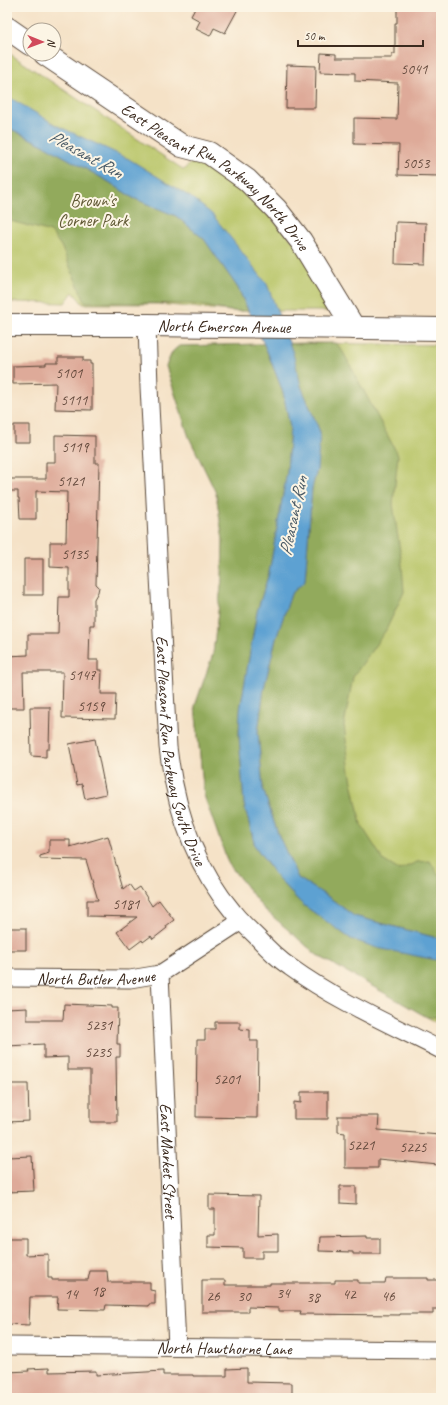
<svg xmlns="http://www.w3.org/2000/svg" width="448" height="1405" viewBox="0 0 448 1405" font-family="Caveat,sans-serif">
  <rect width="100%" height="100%" fill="#fcf5e5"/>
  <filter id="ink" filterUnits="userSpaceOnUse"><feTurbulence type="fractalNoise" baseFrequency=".025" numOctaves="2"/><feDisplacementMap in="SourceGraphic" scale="8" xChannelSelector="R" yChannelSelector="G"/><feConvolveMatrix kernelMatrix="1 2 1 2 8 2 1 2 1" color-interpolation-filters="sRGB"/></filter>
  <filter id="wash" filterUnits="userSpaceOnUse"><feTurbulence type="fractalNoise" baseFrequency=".012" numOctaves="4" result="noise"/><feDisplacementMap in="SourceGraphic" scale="16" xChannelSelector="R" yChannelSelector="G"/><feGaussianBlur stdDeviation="0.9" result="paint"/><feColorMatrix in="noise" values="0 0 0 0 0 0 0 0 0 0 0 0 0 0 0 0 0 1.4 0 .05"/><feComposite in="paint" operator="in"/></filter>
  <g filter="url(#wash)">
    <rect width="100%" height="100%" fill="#f5e2c7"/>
    <path fill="#b8c567" stroke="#7a7842" d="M7,52L184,170L199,154L222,167L300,248L329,307L327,311H231L158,304H83L73,292L65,303L7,302Z
      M304,343L441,345V1025L317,955L263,908L228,863L204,795L195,706L213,654L222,579L223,540L216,493L189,437L166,366L172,352L179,346Z"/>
    <path fill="#92aa5c" stroke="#666a3d" d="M7,127L47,147L109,182L133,198L176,216L204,239L238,288L248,311H231L192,304L85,302L61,246L51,232L7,220Z
      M336,343L343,352L398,455L393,504L402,565L404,592L386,630L353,677L344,725L350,772L361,825L384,861L399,870L417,862L430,861L436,871L441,877V939L354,916L330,898L298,878L278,834L263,789L258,732L264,688L276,639L291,594L305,581L312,488L317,470L320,432L301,386L289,344Z
      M264,344L283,392L290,427L287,472L269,573L257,612L240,710L239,736L244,804L255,846L278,879L302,904L351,939L441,961V1017H427L317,955L263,908L228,863L204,795L195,706L213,654L222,579L223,540L216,493L189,437L166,366L173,351L179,346Z"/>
    <path fill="#5da1d2" stroke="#4c6678" d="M7,96L58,126L129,159L192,198L212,214L267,284L293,353L301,386L320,432L317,470L312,488L305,581L291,594L276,639L264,688L258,732L263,789L278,834L298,878L330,898L354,916L441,939V961L377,948L351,939L302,904L278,879L255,846L244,804L239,736L240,710L257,612L269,573L287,472L290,427L283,392L267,351L238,288L204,239L176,216L133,198L109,182L47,147L7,127Z"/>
    <g id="blocks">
      <path fill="#deaa99" d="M196,7H239L225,33L214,28L210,36L196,29L200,21L191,16Z
        M397,7H441L440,176L398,175L399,145L354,144V118L397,119L398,83L355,81V73L320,72L321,53L336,54V58H392V54H395V23H397Z
        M287,65L316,66L315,108H286Z
        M396,222L426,223L425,264L395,263Z
        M58,357H83V361H90V364H92V410L55,409L56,383L13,384V366L46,365V363H58Z
        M14,425H30V442H14Z
        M55,435L95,436V463H99L96,584L99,587L98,592L94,599V625H90L89,660H98V670H102L101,694H116L115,719L62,718L63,672H23L24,708H8L7,656L28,655V634H58L59,597H69V568L50,567V542H66L67,492L36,491V519H20L19,498H18V491H7V479H46V462H55Z
        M24,559H43V595H24Z
        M30,707H50L49,749H46V757L31,756Z
        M95,739L106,794L85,799L82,784L77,785L69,744Z
        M108,836L123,889L129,884L134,891L140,887L152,906L159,900L174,920L166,926L167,928L153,939L151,936L143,942L142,940L130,949L117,932L137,917L87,916V900H98L86,860L40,859V856L49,853V840H70V847Z
        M7,928H26V950H7Z
        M64,1004L112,1006V1008H118L117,1044H120V1057H116L117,1122H90V1070H68V1057L44,1058V1044L7,1046V1009L27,1008V1020H63Z
        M215,1022H240V1029L250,1030V1041H258L257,1118L196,1117L197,1040H205V1029H215Z
        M7,1084H28L29,1121L7,1122Z
        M301,1092H328V1119H294V1102L301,1103Z
        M338,1116H379L378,1130L440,1135L438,1165L378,1159V1168H345V1133L338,1132Z
        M32,1156L34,1191L7,1192V1157Z
        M340,1186H356V1204L340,1203Z
        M209,1195L259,1196L258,1235L278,1234V1251H262V1258H243V1248L208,1247V1235H215V1209H209Z
        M367,1236V1238H380V1254H353V1252L319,1251L320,1237Z
        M7,1238H26V1255L48,1254V1278H52V1280H88L90,1271H107L108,1282H150V1290L155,1291V1304H149V1306L106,1305L105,1310L57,1309L58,1297H30L29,1325L7,1324Z
        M386,1278H428V1280H441V1309H433V1314H400V1315L300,1314L301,1311H279V1308L248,1307V1312H202V1280H225V1285H270V1283H335V1280H358V1283H385Z
        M49,1368V1372L96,1371V1375L163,1371V1375H193V1376H227V1369L247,1368V1382L292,1383V1398H7V1372L29,1371L28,1369Z"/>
    </g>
  </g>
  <g filter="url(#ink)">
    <use href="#blocks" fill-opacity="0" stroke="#574637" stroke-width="1"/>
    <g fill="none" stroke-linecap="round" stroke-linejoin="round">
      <g stroke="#574637" stroke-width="19">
        <g id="street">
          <path id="s1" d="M147,325L149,387L168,747C175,807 194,866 234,913C241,922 249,929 257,937C267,948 278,959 290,967C337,1001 390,1024 441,1050"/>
          <path id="s2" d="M160,974L177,1347"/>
          <path id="s3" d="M7,978L130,979L160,974L241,921"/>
          <path id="s4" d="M7,1346L441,1350"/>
        </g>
      </g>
      <g stroke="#574637" stroke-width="24">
        <g id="secondary">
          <path d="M7,28L30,44"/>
          <path id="s5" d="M45,54L182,146L209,153L247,180L276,209L301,241L354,328"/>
        </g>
      </g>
      <g stroke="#574637" stroke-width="24">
        <g id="primary">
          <path id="s6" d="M7,325H147L441,329"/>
        </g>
      </g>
      <use href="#street" stroke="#fff" stroke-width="17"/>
      <use href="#secondary" stroke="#fff" stroke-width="22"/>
      <use href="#primary" stroke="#fff" stroke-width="22"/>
    </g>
  </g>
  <g text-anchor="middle" stroke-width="4" stroke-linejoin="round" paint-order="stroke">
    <g font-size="15" fill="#644a3d">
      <text x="414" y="74">5041</text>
      <text x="416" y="168">5053</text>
      <text x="69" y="378">5101</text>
      <text x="74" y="405">5111</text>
      <text x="75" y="452">5119</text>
      <text x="71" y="486">5121</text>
      <text x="75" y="559">5135</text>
      <text x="82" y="680">5147</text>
      <text x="91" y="711">5159</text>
      <text x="126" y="909">5181</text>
      <text x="99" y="1030">5231</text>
      <text x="98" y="1057">5235</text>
      <text x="227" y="1084">5201</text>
      <text x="361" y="1150">5221</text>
      <text x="413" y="1152">5225</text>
      <text x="98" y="1296">18</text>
      <text x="283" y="1298">34</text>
      <text x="71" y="1299">14</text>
      <text x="349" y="1299">42</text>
      <text x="213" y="1301">26</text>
      <text x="244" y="1301">30</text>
      <text x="388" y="1301">46</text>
      <text x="313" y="1302">38</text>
    </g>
    <g font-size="17" fill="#3b2a1e" stroke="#fcf5e5">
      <text dy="6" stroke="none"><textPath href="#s5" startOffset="212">East Pleasant Run Parkway North Drive</textPath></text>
      <text dy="6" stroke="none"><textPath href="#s6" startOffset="217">North Emerson Avenue</textPath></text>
      <text dy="6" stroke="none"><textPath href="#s1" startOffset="428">East Pleasant Run Parkway South Drive</textPath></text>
      <text dy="6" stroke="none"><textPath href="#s3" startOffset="89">North Butler Avenue</textPath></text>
      <text dy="6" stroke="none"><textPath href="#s2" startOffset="187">East Market Street</textPath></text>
      <text dy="6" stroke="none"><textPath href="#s4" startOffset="217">North Hawthorne Lane</textPath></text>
    </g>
    <g font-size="17" fill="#605834" stroke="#fcf5e5">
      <text x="93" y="206">Brown's<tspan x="93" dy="20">Corner Park</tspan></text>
    </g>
    <g font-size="18" font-style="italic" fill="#495a66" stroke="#fcf5e5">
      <text transform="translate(86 154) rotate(29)" y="6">Pleasant Run</text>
      <text transform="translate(293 516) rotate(-78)" y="6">Pleasant Run</text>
    </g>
  </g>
  <rect width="448" height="1405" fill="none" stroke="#fcf5e5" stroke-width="24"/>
  <g transform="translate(42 42) rotate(91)"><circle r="19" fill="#fcf5e5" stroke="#afa495"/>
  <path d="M0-3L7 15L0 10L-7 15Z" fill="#d1495b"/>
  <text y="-6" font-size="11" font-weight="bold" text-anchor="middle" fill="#3b2a1e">N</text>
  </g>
  <path d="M298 40v6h125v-6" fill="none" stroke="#3b2a1e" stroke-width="2"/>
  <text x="304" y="40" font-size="12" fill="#3b2a1e" stroke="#fcf5e5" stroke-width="3" paint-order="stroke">50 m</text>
</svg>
